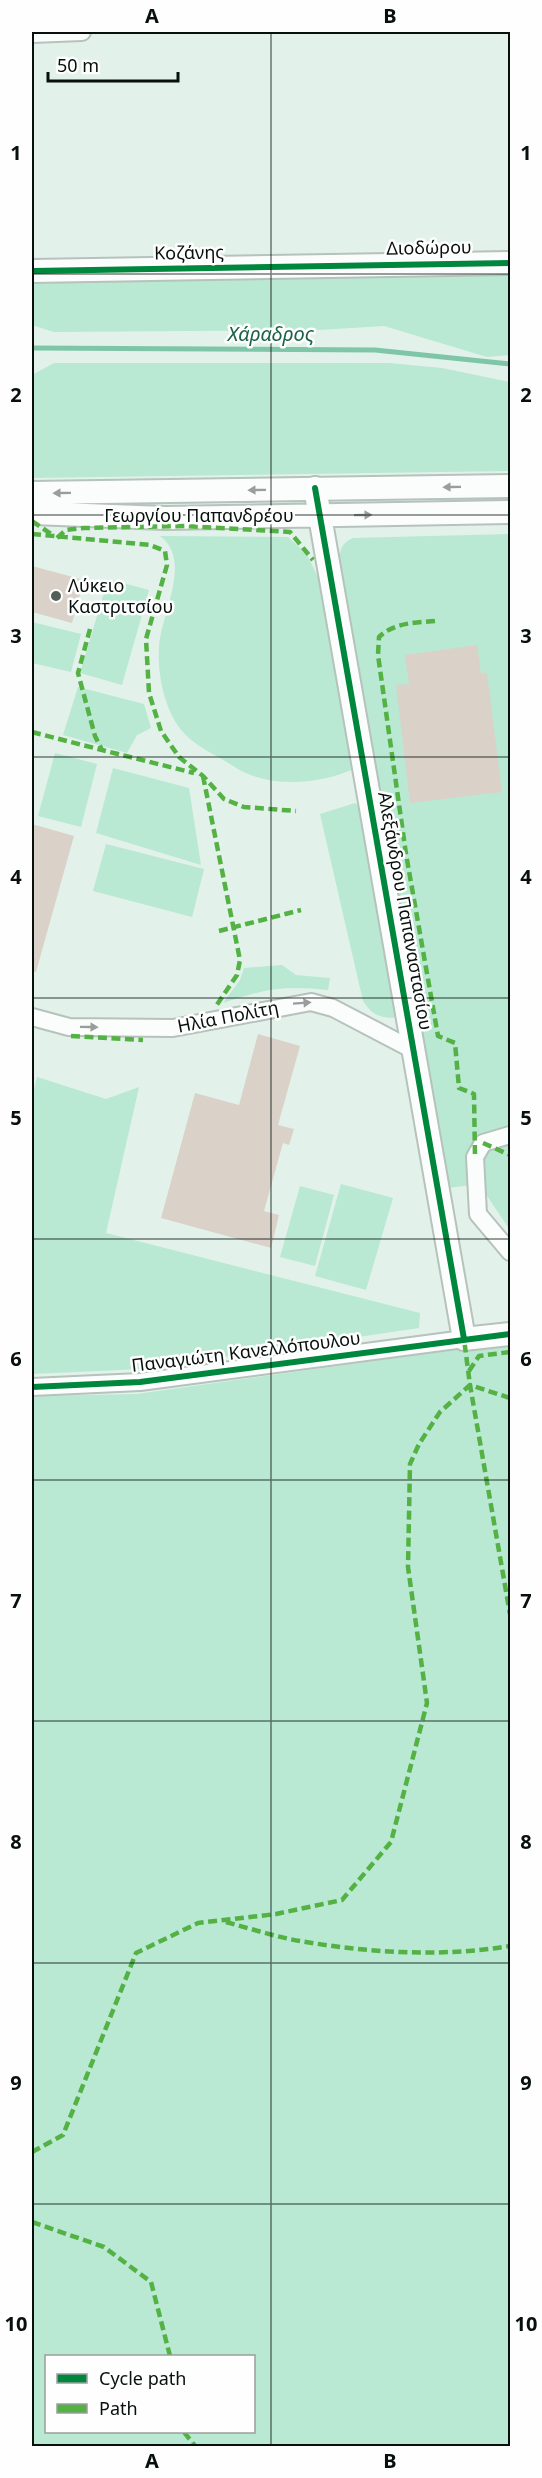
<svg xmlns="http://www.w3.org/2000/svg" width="542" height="2478" viewBox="0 0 542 2478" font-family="'Noto Sans',sans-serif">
  <rect width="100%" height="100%" fill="#e2f2ea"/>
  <path fill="#b9e8d3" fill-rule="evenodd" d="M510,271V355L487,357L384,326L319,330L54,332L32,325V284L341,273Z
    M54,363H389L442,368L510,382V471L32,478V375Z
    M510,534V1230L479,1184L448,1188L339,569C340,555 338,544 353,538Z
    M160,536L288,537L306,553L322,585L356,768C320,785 267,789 233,766C218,756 196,747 184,733C165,713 157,674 159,647C161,614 193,560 160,536Z
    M108,579L149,590L122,685L80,673Z
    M32,622L81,634L71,672L32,663Z
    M78,687L144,704L151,728L137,735L127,753L63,735Z
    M55,753L97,764L81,827L38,816Z
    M113,768L189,788L201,865L96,833Z
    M355,803L364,809L397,1018C380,1018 372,1015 363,1001L320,814Z
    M106,844L204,869L192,917L93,891Z
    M282,965L296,975L330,978L328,990C285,985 264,989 223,1003L240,980L244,968Z
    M37,1077L106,1099L139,1087L106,1233L420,1313L419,1328L142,1369L32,1374V1097Z
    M341,1184L393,1198L366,1290L315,1276Z
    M300,1186L334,1195L315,1266L280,1257Z
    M510,1342V2446H32V1396L136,1394ZM46,2356H254V2432H46Z"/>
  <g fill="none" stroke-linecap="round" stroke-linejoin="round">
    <path stroke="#7fc6a9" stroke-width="5" d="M32,348L375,350L510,364"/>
  </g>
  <path fill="#dad1c9" d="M32,566L84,580L72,623L32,612Z
    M477,645L481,674L487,673L502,792L410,803L396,685L409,684L405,655Z
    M32,824L74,836L36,972L32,971Z
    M258,1034L300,1046L278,1125L294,1129L289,1145L283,1143L264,1211L279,1215L271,1248L161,1218L195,1093L239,1105Z"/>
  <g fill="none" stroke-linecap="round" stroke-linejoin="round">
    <g stroke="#b6c2bc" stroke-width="20">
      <path id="street" d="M32,34L82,32
        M32,1017L69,1027L173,1028L311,1002L333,1008L415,1051
        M510,1135L483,1143L475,1157L478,1214L510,1252
        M32,1387L140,1382L464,1339"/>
    </g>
    <g stroke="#b6c2bc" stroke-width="26">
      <path id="secondary" d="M32,271L510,263
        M315,488L464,1339L510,1334
        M32,493L510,486
        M32,513L165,518L510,512"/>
    </g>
    <use href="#street" stroke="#fbfdfc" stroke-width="16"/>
    <use href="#secondary" stroke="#fbfdfc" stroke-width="22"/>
    <path stroke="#54b144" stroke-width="4.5" stroke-dasharray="9 4.5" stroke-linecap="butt" d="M32,521L54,536
      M32,534L150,545L165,551L167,565L146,639L149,693L161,731L179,757L203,776L224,799L244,807L296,811
      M57,538L66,530L84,528L186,526L290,532L313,560
      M435,621C415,623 395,622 379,637L378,655L406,854L438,1036L455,1043L459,1088L474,1094L475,1157
      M90,629L78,673L95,736L102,750L194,773
      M32,732L102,750
      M203,776L240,960L237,975L216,1006
      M219,931L301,910
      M71,1036L143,1040
      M483,1143L510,1155
      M469,1371L479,1356L510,1352
      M510,1398L470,1385L510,1614
      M226,1922C252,1929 279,1938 306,1942C372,1953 444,1957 510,1946
      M32,2152L63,2135L136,1953L198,1923L276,1914L342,1900L391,1842L427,1703L408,1567L410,1464L419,1444L440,1412L470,1385L464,1339
      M32,2222L104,2247L151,2282L170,2356
      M184,2432L195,2446"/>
    <g stroke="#fefefe" stroke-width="10">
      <path id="cycleway" d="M32,271L510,263
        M315,488L464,1339
        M32,1387L140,1382L510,1334"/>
    </g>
    <use href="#cycleway" stroke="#00873e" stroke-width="6"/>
  </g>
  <defs><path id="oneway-solid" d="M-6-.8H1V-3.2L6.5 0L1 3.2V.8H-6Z" transform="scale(1.5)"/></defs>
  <g fill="#999e9c">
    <use href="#oneway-solid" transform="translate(452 487) rotate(179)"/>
    <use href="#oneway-solid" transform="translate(257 490) rotate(179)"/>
    <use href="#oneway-solid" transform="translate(62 493) rotate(179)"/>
    <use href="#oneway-solid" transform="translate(363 515) rotate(-1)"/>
    <use href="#oneway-solid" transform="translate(302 1003) rotate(-4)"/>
    <use href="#oneway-solid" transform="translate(89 1027) rotate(1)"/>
  </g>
  <path fill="none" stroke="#07100c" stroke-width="1.5" stroke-opacity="0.55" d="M271,32V2446M32,274H510M32,515H510M32,757H510M32,998H510M32,1239H510M32,1480H510M32,1721H510M32,1963H510M32,2204H510"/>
  <circle fill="#545f5a" stroke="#fefefe" stroke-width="2" cx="56" cy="596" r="6"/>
  <g text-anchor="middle" stroke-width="5" stroke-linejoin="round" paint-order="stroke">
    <g font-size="18" fill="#07100c" stroke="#fefefe">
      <text transform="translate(429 248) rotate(-1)" y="6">Διοδώρου</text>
      <text transform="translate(189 253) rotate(-1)" y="6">Κοζάνης</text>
      <text x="199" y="522">Γεωργίου Παπανδρέου</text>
      <text transform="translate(405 911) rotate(80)" y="6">Αλεξάνδρου Παπαναστασίου</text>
      <text transform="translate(228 1017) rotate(-11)" y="6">Ηλία Πολίτη</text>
      <text transform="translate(246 1352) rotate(-7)" y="6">Παναγιώτη Κανελλόπουλου</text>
    </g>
    <g font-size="18" fill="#07100c" stroke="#fefefe" text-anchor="start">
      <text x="68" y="592">Λύκειο<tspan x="68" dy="21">Καστριτσίου</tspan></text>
    </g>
    <g font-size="20" font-style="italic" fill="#196147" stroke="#fefefe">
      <text x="271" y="341">Χάραδρος</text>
    </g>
  </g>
  <rect width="542" height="2478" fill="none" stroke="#fefefe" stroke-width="66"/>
  <rect x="45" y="2355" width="210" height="78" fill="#fefefe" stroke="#9b9f9d" stroke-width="1.5"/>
  <rect x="57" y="2374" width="30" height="9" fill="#00873e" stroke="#9b9f9d" stroke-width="1.5"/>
  <text x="99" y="2385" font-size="18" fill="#07100c">Cycle path</text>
  <rect x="57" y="2404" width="30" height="9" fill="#54b144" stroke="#9b9f9d" stroke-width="1.5"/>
  <text x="99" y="2415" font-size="18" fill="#07100c">Path</text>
  <path d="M48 72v9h130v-9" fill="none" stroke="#07100c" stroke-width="3"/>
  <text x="57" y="72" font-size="18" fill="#07100c" stroke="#fefefe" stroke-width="4.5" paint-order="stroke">50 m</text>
  <rect x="33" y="33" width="476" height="2412" fill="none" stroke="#07100c" stroke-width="2"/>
  <g font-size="20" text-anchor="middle" font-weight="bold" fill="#07100c">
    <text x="152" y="23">A</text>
    <text x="390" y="23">B</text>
    <text x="16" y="160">1</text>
    <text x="526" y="160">1</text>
    <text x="16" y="402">2</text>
    <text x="526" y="402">2</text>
    <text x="16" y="643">3</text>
    <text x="526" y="643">3</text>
    <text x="16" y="884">4</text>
    <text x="526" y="884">4</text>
    <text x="16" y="1125">5</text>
    <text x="526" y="1125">5</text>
    <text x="16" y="1366">6</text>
    <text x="526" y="1366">6</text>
    <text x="16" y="1608">7</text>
    <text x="526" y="1608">7</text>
    <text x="16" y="1849">8</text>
    <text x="526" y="1849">8</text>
    <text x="16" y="2090">9</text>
    <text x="526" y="2090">9</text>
    <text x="16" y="2331">10</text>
    <text x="526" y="2331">10</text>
    <text x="152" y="2468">A</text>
    <text x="390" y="2468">B</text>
  </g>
</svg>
